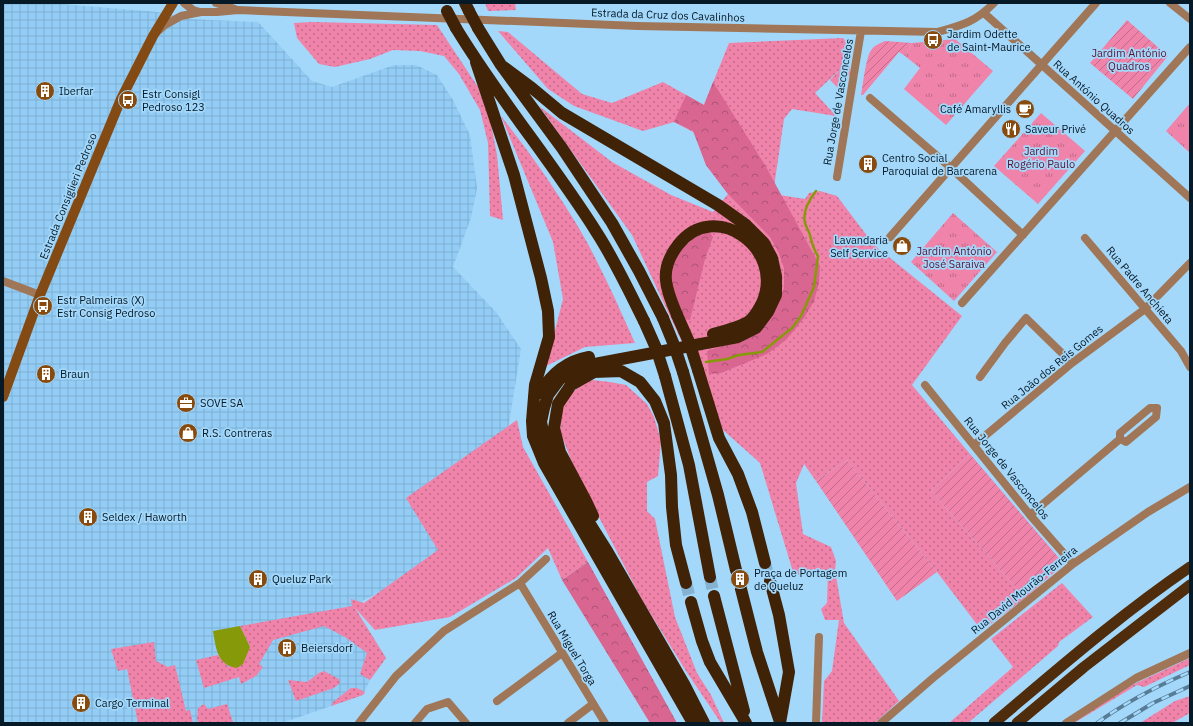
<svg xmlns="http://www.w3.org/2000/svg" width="1193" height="726" viewBox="0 0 1193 726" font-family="'IBM Plex Sans',sans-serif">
  <defs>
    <pattern id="industrial-grid" width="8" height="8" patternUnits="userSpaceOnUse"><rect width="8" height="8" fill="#93cdf5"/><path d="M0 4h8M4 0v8" fill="none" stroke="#7dafd2"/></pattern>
    <pattern id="grass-dots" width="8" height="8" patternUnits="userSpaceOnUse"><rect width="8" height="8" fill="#f083a9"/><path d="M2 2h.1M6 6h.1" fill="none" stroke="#c06a89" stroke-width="1.8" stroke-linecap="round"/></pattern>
    <pattern id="forest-crowns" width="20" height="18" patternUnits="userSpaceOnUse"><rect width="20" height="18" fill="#d86690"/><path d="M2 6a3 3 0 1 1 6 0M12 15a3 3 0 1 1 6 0" fill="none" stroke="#ad5375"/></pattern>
    <pattern id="park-tufts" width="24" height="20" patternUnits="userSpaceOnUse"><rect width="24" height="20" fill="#f083a9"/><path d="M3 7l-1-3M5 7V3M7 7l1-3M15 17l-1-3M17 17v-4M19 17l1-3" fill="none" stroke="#c06a89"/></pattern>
    <pattern id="garden-furrows" width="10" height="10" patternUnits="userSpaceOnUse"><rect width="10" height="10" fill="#f083a9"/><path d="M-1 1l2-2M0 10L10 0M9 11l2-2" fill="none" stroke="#c06a89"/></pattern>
  </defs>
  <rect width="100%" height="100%" fill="#a4d8fb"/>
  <path fill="url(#industrial-grid)" d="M3,3H50L158,12L190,19L258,22L312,81L332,87L394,65H416L437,75L453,100L470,135L477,188L471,218L453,267L496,312L521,349L508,430L452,554L353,606L386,658L370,680L363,695L282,723H3Z"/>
  <path fill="url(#grass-dots)" d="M485,3H515L516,10L488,11Z
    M313,22L437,25L478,87L491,124L497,155L503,220L490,216L488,143L480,110L459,74L444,56L420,51L393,50L370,59L335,67L319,64L297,38L294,23Z
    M498,31L508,32L582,94L612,103L663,82L704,105L729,43L843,38L850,46V60L815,93L836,116L792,109L784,119L773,194L805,199L809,193L820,191L837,196L874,245L962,316L912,385L970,454L931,491L1025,598L982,631L937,572L847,460L816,481L804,464L796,483L803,534L831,547L836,561L835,570L844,623L899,701L875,723H822L824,681L832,671L839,620H825L821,609L827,603L828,571L794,575L760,463L723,430L632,235L539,106L612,162L671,195L713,212L728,194L706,165L695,133L674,122L643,131L574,106L548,89Z
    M501,116C527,149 552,184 574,220C598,259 616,301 635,343L585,347L546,366L563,299L553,242Z
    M592,380L610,382L626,385L647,404L654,417L661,441L658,476L647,482V511L655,519L675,617L697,673L711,695L724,723H721L686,671L642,600L576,473L560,431L562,408L570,395L582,384Z
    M517,420L523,447L588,562L562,580L548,548L516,578L450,617L375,630L355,608L386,658L370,680L360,674L367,653L345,637L324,626L273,640L259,664L263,667L256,676L241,684L239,677L204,688L196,660L218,655L229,667L250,647L240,626L352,606L351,599L364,603L438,550L406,498Z
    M1062,583L1093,617L1059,642L1058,646L968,723H949L1013,667L991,639Z
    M154,642L156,661L168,667L175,665L186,711L190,710L193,723H138L127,669L118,671L111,649Z
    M1190,658V665L1144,687L1137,685L1074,723H1070L1128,687Z
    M324,671L339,679L340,683L334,688L296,701L288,680L307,682L319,673Z
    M351,688H357L365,692L363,695L331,706L333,702Z
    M1190,696V713L1172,723H1140L1175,701Z
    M204,704L208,709L227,704L233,722L199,723L197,720L198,708Z"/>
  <path fill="url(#forest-crowns)" d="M713,82L765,165L820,266L819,283L814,301L804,318L786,340L767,354L721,373L709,374L707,351L751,337L779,302L784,288V268L778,251L770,237L728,194L706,165L693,131L674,122L686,95L704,105Z
    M709,231L713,237L705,259L690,320L684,319L671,284V272L677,254L694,237Z
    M588,562L677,723H650L562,580Z"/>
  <path fill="url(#park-tufts)" d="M955,39L993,71L946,125L904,89L920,68L905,56L912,43Z
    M850,60V75L837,87L830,80Z
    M1190,103V153L1166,131Z
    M1041,113L1085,151L1038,204L994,166Z
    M953,213L997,252L954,301L911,262Z"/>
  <path fill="url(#garden-furrows)" d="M1127,20L1168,56L1133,99L1090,63Z
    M885,41L912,43L905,56L899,52L863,95H861C863,85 866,55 872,49C875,45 881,43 885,41Z
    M970,454L1064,564L1025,598L931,491Z
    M847,460L937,572L897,601L816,481Z"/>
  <path fill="#869908" d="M240,626L250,647L243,664L237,668C217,665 216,648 213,631Z"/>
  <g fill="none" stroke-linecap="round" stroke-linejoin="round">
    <path stroke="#869908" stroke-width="2.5" d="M706,362L727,359L739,355L762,352L792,328L801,316L814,287L818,256C813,249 812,243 810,235C809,231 806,227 805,223C802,211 809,200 816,191"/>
    <path stroke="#84b2d0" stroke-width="12" stroke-dasharray="12 6" stroke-linecap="butt" d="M765,563L770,581
      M736,570L741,589
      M710,577L714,596
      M686,583L691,602"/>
    <path stroke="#9f7758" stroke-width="8" d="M184,3L193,10L200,12
      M216,3L235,9
      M1170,3L1190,19
      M984,13L1190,198
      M157,32L165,25L181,16L201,12H217L238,10L638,26L938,32C963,25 975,22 994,3
      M870,98L951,168L1023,235
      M837,177L861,31
      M890,237L1096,3
      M1085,238L1181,351L1190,367
      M3,281L40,295
      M962,303L1190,47
      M980,377L1005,343L1026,318L1072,363
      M925,385L1030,515L1073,564
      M974,445L1072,363L1145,309L1190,263
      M1030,515L1120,439L1126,442L1156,417L1157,408H1150L1120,433V439
      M520,583L605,723
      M497,701L562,653
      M359,723L396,676L444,631L520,583L546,559
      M415,723L427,709L448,702L466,723
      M568,723L593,704
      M816,723L819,637
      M881,723L933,678L1073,564L1148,512L1190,487
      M1066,723L1136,678L1190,653"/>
    <path stroke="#844a14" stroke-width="10" d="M3,397L40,295L121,99L153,36L173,3"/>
    <path stroke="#4e2c0c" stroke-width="11" d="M994,723C1058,669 1121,614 1190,567
      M1017,723L1084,667L1190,585"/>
    <path stroke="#402207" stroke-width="12" d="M465,3L469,11
      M456,28C499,99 553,163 597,233C615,261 629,291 644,321
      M478,28L501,65L562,148L612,223L639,271L663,318
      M476,62L514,175L541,278L548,311L549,337L535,385L532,421L533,436L544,463L693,723
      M501,65L532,88L562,113L718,205L746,225L764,243L772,258L776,276V295L768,312L756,328L738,337L584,366L572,371L560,379L548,395L544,408L541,422L545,441L578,505L607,551L684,684L704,723
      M677,315C666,288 658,271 678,245C714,198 786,248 762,303C759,309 754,318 748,322C737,328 725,331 713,334
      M698,370L719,438L738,474L752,512L765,563
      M683,372L718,495L736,570
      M665,376L689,465L710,577
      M540,393C551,374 567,361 589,357
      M593,516L586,501L560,452L554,428L558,404L571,385L594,372L621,371L640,382L655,401L664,423L671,475L672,507L676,545L686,583
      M770,581L779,615L789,672L780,723
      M741,589L757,652L780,722
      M714,596L744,711
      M691,602L702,641L710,662L746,723"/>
    <g stroke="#587c95" stroke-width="4">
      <path id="rail" d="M1097,723C1126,702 1157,686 1190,672
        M1120,723L1153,703L1190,686"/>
    </g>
    <use href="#rail" stroke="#a4d8fb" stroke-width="2.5" stroke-dasharray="8" stroke-linecap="butt"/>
    <path stroke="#402207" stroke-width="12" d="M447,11L456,28
      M469,11L478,28
      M677,315L689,342L698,370
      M663,318L674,345L683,372
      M644,321L656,348L665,376"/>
  </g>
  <defs>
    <g id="bus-disc" transform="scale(1)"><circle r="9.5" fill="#894b0d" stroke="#a4d8fb"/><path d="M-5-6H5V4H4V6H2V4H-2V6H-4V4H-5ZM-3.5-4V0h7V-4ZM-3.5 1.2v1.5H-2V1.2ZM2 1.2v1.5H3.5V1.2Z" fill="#fff"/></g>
    <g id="building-disc" transform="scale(1)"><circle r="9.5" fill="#894b0d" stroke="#a4d8fb"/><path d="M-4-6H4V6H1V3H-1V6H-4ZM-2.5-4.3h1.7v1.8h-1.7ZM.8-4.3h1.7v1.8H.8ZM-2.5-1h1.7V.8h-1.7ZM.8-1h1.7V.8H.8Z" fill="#fff"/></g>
    <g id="cafe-disc" transform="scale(1)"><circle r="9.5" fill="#894b0d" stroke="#a4d8fb"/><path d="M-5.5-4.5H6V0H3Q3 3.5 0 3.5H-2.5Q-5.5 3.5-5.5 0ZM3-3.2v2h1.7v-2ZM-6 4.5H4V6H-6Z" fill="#fff"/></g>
    <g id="restaurant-disc" transform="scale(1)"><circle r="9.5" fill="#894b0d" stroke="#a4d8fb"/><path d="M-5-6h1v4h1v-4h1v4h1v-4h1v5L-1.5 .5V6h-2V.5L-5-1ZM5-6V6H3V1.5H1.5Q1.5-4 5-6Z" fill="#fff"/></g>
    <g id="shop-disc" transform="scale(1)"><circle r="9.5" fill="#894b0d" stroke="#a4d8fb"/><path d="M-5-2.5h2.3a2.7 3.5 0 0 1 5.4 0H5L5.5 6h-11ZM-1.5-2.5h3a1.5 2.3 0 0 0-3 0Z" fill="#fff"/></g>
    <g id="office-disc" transform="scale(1)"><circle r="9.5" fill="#894b0d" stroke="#a4d8fb"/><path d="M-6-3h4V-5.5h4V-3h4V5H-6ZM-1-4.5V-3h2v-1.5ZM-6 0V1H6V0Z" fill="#fff"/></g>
  </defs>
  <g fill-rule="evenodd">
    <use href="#bus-disc" x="933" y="40"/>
    <use href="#building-disc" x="45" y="91"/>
    <use href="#bus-disc" x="128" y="100"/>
    <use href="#cafe-disc" x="1025" y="109"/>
    <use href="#restaurant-disc" x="1011" y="129"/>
    <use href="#building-disc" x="868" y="164"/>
    <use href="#shop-disc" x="902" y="246"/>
    <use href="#bus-disc" x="43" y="306"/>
    <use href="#building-disc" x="46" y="374"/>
    <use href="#office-disc" x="186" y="403"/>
    <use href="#shop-disc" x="188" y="433"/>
    <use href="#building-disc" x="88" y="517"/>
    <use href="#building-disc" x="258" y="579"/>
    <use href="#building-disc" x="740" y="579"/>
    <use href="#building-disc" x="287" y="648"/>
    <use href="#building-disc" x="81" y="703"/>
  </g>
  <g text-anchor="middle" stroke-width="3.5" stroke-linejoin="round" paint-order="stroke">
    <g font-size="11" fill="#051926" stroke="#a4d8fb">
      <text transform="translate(668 15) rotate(2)" y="4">Estrada da Cruz dos Cavalinhos</text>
      <text transform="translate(1094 97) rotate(42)" y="4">Rua António Quadros</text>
      <text transform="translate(838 102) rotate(-80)" y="4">Rua Jorge de Vasconcelos</text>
      <text transform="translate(68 196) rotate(-68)" y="4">Estrada Consiglieri Pedroso</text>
      <text transform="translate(1140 285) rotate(50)" y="4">Rua Padre Anchieta</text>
      <text transform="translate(1052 367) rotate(-39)" y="4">Rua João dos Reis Gomes</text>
      <text transform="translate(1007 468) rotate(51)" y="4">Rua Jorge de Vasconcelos</text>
      <text transform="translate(1024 590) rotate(-39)" y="4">Rua David Mourão-Ferreira</text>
      <text transform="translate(572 648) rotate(59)" y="4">Rua Miguel Torga</text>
    </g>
    <g font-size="11" fill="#051926" stroke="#a4d8fb" text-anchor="start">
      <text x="947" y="38">Jardim Odette<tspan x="947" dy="13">de Saint-Maurice</tspan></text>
      <text x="59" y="95">Iberfar</text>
      <text x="142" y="98">Estr Consigl<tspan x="142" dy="13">Pedroso 123</tspan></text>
      <text x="1011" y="113" text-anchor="end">Café Amaryllis</text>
      <text x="1025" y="133">Saveur Privé</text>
      <text x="882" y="162">Centro Social<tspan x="882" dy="13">Paroquial de Barcarena</tspan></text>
      <text x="888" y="244" text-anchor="end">Lavandaria<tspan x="888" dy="13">Self Service</tspan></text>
      <text x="57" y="304">Estr Palmeiras (X)<tspan x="57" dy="13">Estr Consig Pedroso</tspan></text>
      <text x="60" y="378">Braun</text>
      <text x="200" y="407">SOVE SA</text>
      <text x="202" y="437">R.S. Contreras</text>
      <text x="102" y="521">Seldex / Haworth</text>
      <text x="754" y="577">Praça de Portagem<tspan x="754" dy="13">de Queluz</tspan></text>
      <text x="272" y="583">Queluz Park</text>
      <text x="301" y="652">Beiersdorf</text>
      <text x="95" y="707">Cargo Terminal</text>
    </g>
    <g font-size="11" fill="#5b1332" stroke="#a4d8fb">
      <text x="1129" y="57">Jardim António<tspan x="1129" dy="13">Quadros</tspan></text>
      <text x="1041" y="155">Jardim<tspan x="1041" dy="13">Rogério Paulo</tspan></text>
      <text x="954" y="255">Jardim António<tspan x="954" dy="13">José Saraiva</tspan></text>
    </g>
  </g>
  <rect width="1193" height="726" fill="none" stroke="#051926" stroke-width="8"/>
</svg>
